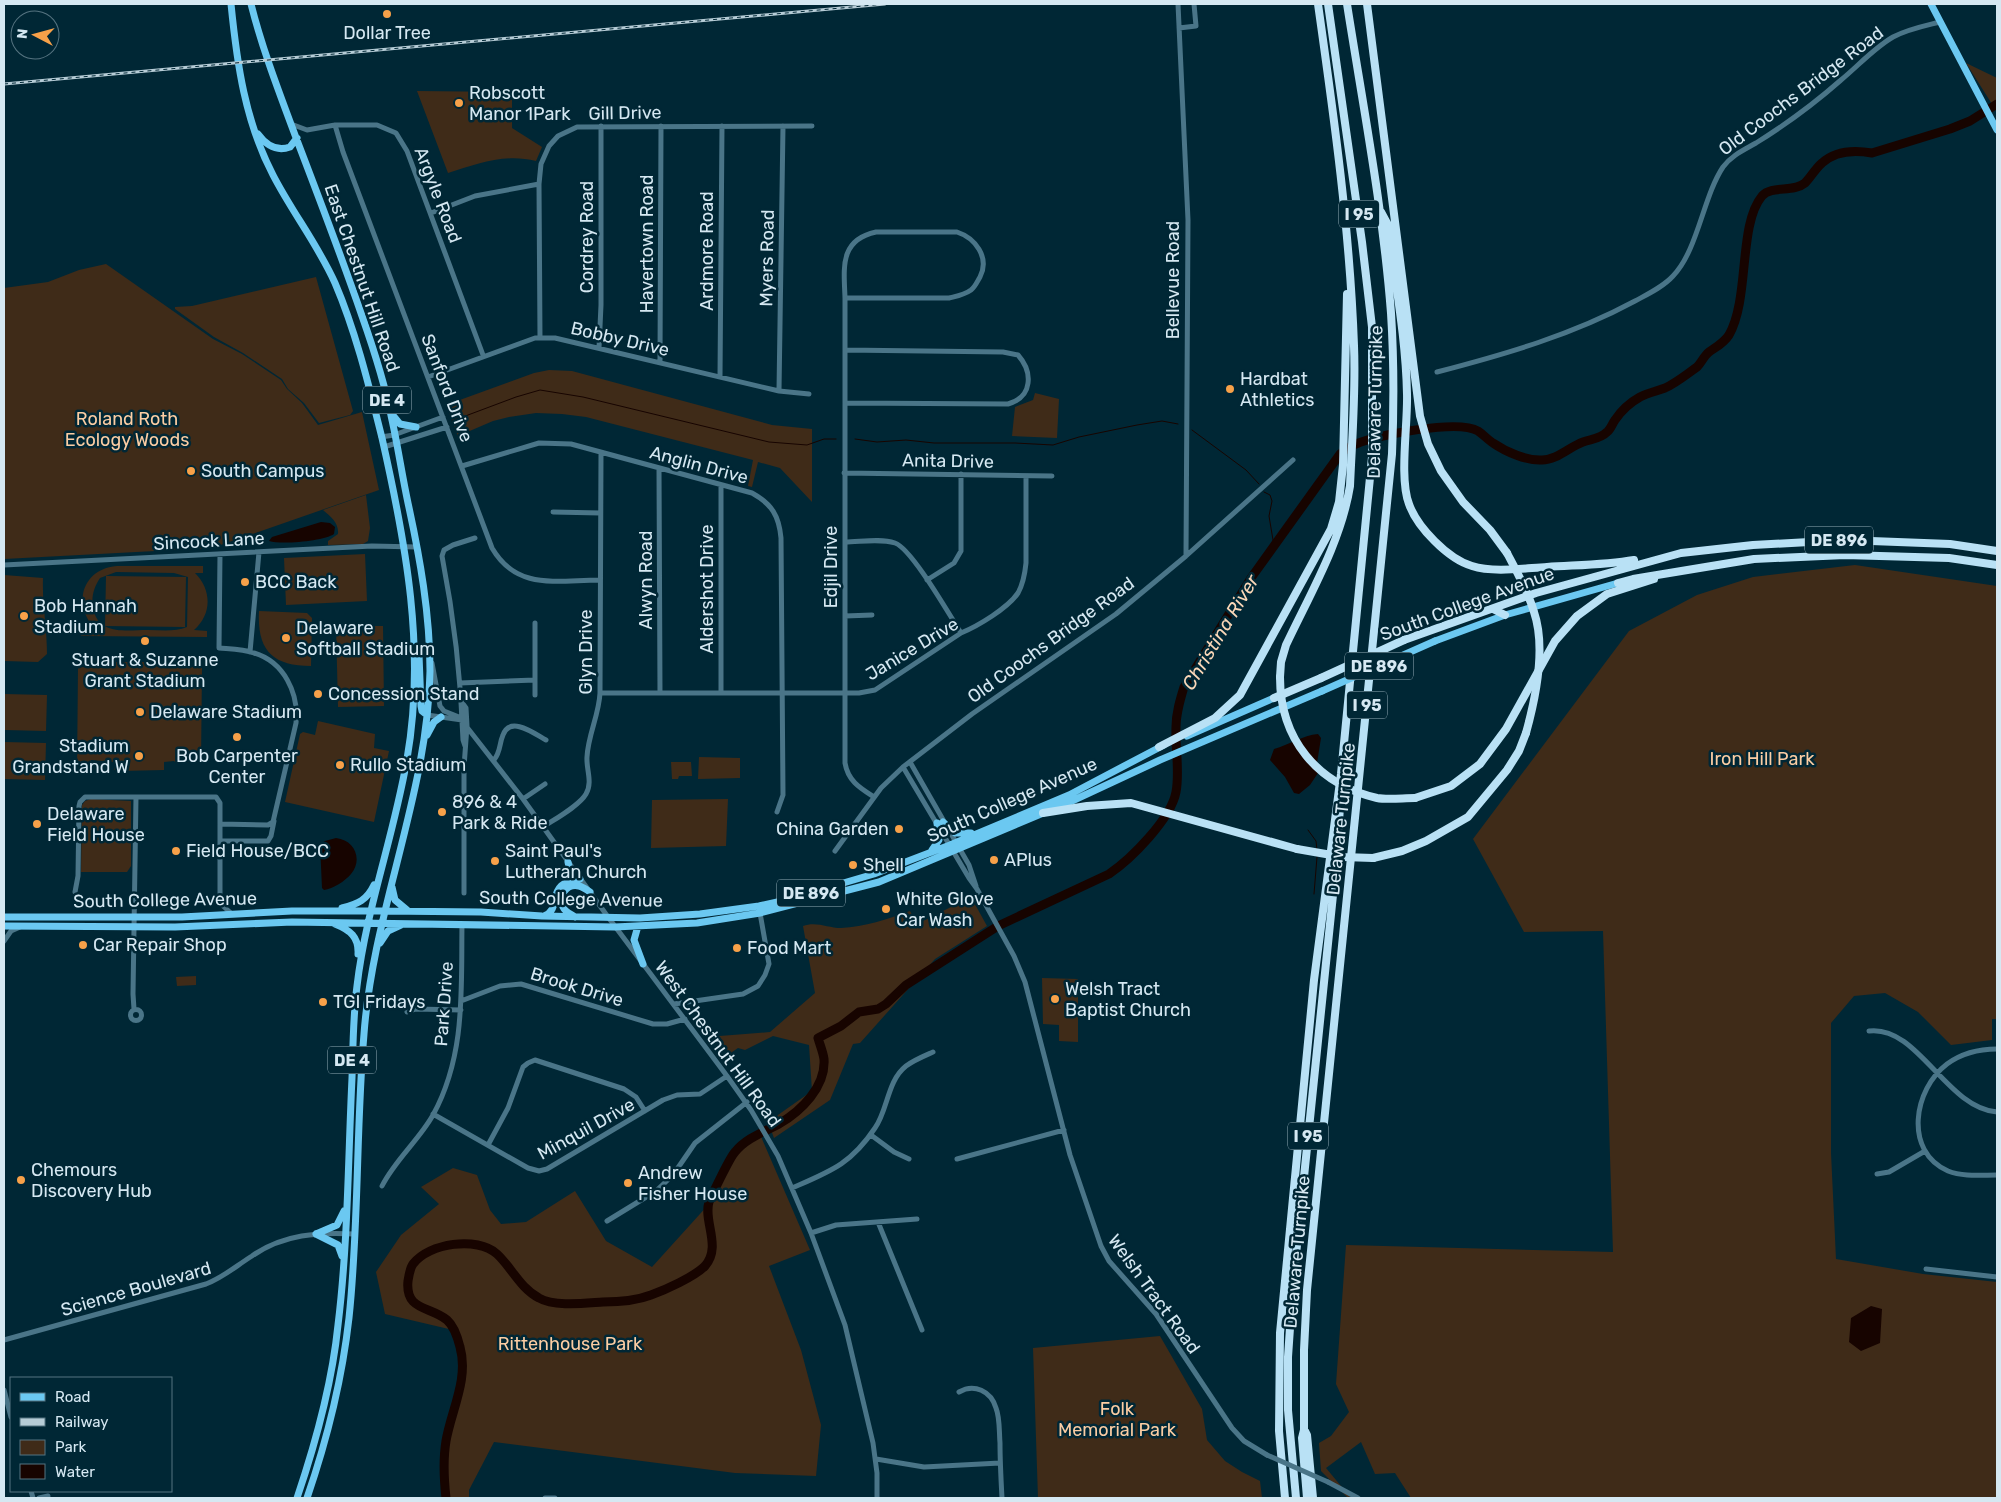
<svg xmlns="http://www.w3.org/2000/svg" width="2001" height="1502" viewBox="0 0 2001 1502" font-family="Rubik,sans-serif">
  <rect width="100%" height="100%" fill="#002735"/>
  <path fill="#3f2b18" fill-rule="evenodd" d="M1966,63L1997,78V112Z
    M417,91L512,92V128L542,147L536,161C505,153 477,164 448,173Z
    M106,264L213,339L242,354L281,380L287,389L302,403L318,425L362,412L379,490L212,548L4,559V288L48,282L79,270Z
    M316,277L353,411L350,415L319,423L304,403L288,389L282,379L243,353L214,337L175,309V307L192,306Z
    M549,370L572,371L772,425L812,429V502L780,468L758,462L752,487L748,486L753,460L586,417L562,414L536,413L509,417L493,421L458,436L446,405L534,373Z
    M1035,393L1059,399L1057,438L1012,436L1015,407L1033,400Z
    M366,495L370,528L368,541L363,544L328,545V541L338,534C339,523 331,517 323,510Z
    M365,554L367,601L286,605L284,558Z
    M1855,565L1997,586V1019H1992V1040L1951,1045L1918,1012L1885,993L1854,996L1831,1023V1153L1836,1259L1923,1274L1997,1282V1498H1411L1395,1473L1375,1474L1361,1442L1326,1468L1351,1498H1348L1321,1471L1319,1443L1331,1436L1349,1412L1336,1384L1346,1245L1613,1252L1603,931L1524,932L1473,839L1629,631L1697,595L1753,577Z
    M117,566H203V573H195C212,590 212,614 194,630L207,631V637L81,636V630H96C72,606 81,569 117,566ZM116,572L174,573L188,577L187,627C175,632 161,630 148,630C127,630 98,636 93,608C91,597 94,587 100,578Z
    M4,575L43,578C42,604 47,628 47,654L38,662L4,661Z
    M106,576L186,577L185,627L105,626Z
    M259,611L307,613L312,618L311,666C272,666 257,650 259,611Z
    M383,626L384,706L338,707L336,626Z
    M105,662H174V667H202L201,763L175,762L174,761L164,762V770L121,771L114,770V762L91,760V774H77L78,667L105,668Z
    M4,694L47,695L46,731L4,730Z
    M318,721L375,734L374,748L389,751L374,822L285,802L300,734L303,732L315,735Z
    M4,742L46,743L45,780L4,779Z
    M699,757L740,758V778L698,779Z
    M671,762H691L692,776H679L678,779H672Z
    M91,799L131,801V866L127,872H81L82,805L85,801Z
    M728,799L726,846L651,848L652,800Z
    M971,897L987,926L935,959L860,1043L853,1044L830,1100L774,1138L768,1122L812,1091L809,1045L773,1036L745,1050L738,1048L722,1059L707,1037L770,1032L815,993L803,926C816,921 828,928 841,928C865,927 887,919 910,911L917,924Z
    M196,976V985L177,986L176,977Z
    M1042,978L1078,979V1042L1059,1041V1025L1043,1024Z
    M759,1132L810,1250L769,1266L801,1350L821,1425L816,1476L735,1473L494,1442L469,1490V1498H446C444,1480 443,1458 446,1440C454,1403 472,1367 453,1330L385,1314L376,1272L401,1235L439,1204L421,1187L453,1168L477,1175L490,1210L501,1224L526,1222L575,1191L606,1241L652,1267L709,1204L735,1152Z
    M1160,1336L1202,1409L1207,1440L1225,1461L1242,1472L1260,1481L1262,1498H1038L1033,1348Z"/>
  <path fill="#170400" d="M321,522L330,523L335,527L334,534C324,541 282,545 269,541L272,537Z
    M1318,734L1321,738L1317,763L1318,773L1310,785L1299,794L1294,793L1285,777L1270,760L1274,749C1289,745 1303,735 1318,734Z
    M336,838C355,840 363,860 351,874C345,881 333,889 324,890L322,888L320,844L325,841Z
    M1871,1306L1882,1309L1880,1343L1861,1351L1849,1342L1851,1318Z"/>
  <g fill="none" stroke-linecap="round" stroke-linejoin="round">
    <path stroke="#170400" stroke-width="1" d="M452,421L516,397L540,390L583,397L769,442L807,445L824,439H836
      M1192,430L1246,470L1259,484
      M855,439L877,442L906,440L934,443H1015L1053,445L1079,437L1137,425L1162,421L1178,424
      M1264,492L1270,495L1272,501L1269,516L1274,546
      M1308,830L1316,841L1317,850
      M1314,894L1317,857"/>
    <path stroke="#170400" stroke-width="9" d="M446,1498C444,1480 443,1459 446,1441C451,1411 469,1379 460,1347C458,1339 454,1326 447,1320C430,1306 405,1311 408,1281C409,1275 410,1268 413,1264C429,1243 477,1236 497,1254C512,1268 520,1288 539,1298C554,1307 586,1303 603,1302C618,1302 638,1300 651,1295C665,1290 694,1277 705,1266C722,1247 703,1221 709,1202C712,1195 730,1157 735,1152C746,1138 764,1132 779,1124C801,1111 826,1087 824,1059C823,1052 820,1045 818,1038L841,1026L859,1012L878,1009L886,1004L906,985L998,926L1109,874C1131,859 1171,819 1176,792C1180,771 1175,749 1176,727C1176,713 1180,700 1184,687L1251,578L1340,454C1345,450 1350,446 1356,444C1378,435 1458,419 1478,431C1484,435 1488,440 1493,443C1506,452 1527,461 1542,460C1557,460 1569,447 1583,442C1591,439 1600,439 1607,432C1611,429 1612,424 1615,420C1621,411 1631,402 1640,397C1648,393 1657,391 1665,388C1676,383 1687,374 1697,367C1701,363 1704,356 1709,352C1716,347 1724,343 1729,335C1750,298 1738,225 1762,196C1772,185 1793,193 1805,183C1811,177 1815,169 1822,163C1835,151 1855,150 1872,153L1950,129L1970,121L1997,104"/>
    <path stroke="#4a7588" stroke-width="5" d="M1178,4L1188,220L1186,556
      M1179,28L1196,26L1194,4
      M291,124L307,130L335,125H377L396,133L407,151L483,355
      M335,125L343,152L492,548C517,591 557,580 599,580
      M431,213L475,196L539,184
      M845,298C844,268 839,240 876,232H957C975,238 990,257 980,277C977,282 975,287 971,290C964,295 957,296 949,298H845V763C848,781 860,788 874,797
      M540,338L539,184L541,164L549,146L558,136L577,127L812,126
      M599,348L601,305V126
      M660,362L661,126
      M1437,372C1506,354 1572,335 1635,301C1648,294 1663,287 1673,276C1698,250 1703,197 1723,167C1732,155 1744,150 1756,143C1785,125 1816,102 1841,80C1858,66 1874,48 1893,37C1908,29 1924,26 1940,22
      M428,377L535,338H555L779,391L809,394
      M720,377L722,126
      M779,391L783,126
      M845,403L1008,404C1033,397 1033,372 1018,355L1003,352L845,350
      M381,437L394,435L443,417
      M384,447L447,427
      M462,466L539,443L571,444L752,493C772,504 779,516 781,538L783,795L777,812
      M659,468L660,692
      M844,473L1052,476
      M721,485V692
      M553,512L600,513
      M845,542C860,542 880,538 895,543C912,549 950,616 961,633
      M4,565L372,546L417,547
      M927,580L954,563L961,551V474
      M845,616L872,615
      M535,623V695
      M250,652L259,552
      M432,663L440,706L444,711L459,717L523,799L608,917L727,1076L751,1110L778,1156L811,1233L845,1325L873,1443L877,1473V1498
      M460,683L535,680
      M600,693H859L875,690L961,633C978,626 1008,608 1018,593C1023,584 1025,573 1026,563V477
      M461,701L466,708L467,726L464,767V893
      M427,715L462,720
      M465,746L463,740C461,678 454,617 442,556L444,550L453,545L475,538
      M494,760C501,751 499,744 503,735C510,715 535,734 546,740
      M910,762L969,865L976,886
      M903,767L969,878L977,889L1014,956L1025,982L1070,1155L1101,1246L1109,1261L1156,1314L1232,1428L1244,1441L1267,1455
      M523,799L545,784
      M220,824L268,825L273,822L296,723C299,693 284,662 254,653C243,649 231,649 219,648L220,554
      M543,827C555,819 579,806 586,794C593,782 586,769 587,757C588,735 599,715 600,693L601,453
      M220,841H268L271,836L274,821
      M835,851L881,788L903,767L972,714L1116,614L1186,556L1293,460
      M75,892L78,876L79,806L80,802L85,797H216L220,803V900L223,906L232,914
      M4,941L11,931L20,927
      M461,1001L500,986L521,984L653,1024H667L685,1019
      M674,1004L743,994L758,986L765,975L769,964L760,913
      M134,1009L133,994L136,797
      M130.5 1015a5.5 5.5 0 1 1 11 0a5.5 5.5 0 1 1-11 0Z
      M407,1012L416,1009L461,1010
      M1869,1031C1918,1025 1946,1108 1997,1112
      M1997,1049C1979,1049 1962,1053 1947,1064C1914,1089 1903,1151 1948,1171C1963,1177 1981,1175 1997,1175
      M433,1114L528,1168L539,1171L547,1169L663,1100L677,1095L700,1094L727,1076
      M871,1135L894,1152L909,1159
      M488,1145L508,1108L523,1067L528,1063L535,1060L624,1089L636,1097L645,1111
      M957,1159L1064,1130
      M1877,1174L1889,1172L1925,1151
      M382,1186C395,1160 419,1140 433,1115C466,1055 461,989 462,924
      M792,1188C831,1171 851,1164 875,1128C888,1110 887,1081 906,1066C914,1060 924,1056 933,1052
      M607,1221L656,1191L673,1175L695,1143L747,1102
      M878,1222L922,1330
      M811,1233L836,1225L917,1219
      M1926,1269L1997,1277
      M4,1340L206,1284C224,1277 236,1266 252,1256C283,1234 319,1232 355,1234
      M4,1390L11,1417
      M959,1392C974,1383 991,1391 996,1408C1000,1418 999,1431 1000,1443C1000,1461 1001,1480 1002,1498
      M876,1459L924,1467L1000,1463
      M1328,1482L1358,1498
      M31,1491L33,1498
      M39,1498L48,1496
      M545,1498H555"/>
    <path stroke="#6bc8f1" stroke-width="7" d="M231,4C237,64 245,121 273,175C292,212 318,245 335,283C356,332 369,386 382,438C406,544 426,651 407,759C394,836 366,909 357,986C353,1016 353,1048 352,1078C348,1161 348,1243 338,1325C332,1384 316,1442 297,1498
      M251,4C262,48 279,92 295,135C318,195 341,255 362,316C374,350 385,384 392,420C398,447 402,475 408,503C420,558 430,614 430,671C428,795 373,910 364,1034C356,1128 359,1224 349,1318C342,1380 327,1440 307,1498
      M1931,4L1997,130
      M258,134C266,145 276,152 290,147L297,138
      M391,413L400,424L416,427
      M1435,641L1505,615L1618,583
      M419,655L421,706L422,711L427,715
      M427,735L434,722L441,717
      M1187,736L1274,698
      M943,822L955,833H971
      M932,850L939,840L937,823
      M567,882L571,876L568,862
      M392,887L395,900L407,910
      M342,908C358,904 367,900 374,885
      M544,916C559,910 551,895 561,886C566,882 574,880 580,879
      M4,917H182L292,911H385L481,912L542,916L640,918L700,914L759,906L782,901L874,874L950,845L1069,795L1164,745
      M575,917C571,914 565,912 563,907C557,896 567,883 579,886C583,887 587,890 590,892
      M335,924C350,930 359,937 358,954
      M4,926L175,927L292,922L615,927L697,923L760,913L879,882L1072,801L1160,760L1322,691
      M638,926L634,940L643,964
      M380,943L388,931L401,925
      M316,1234L338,1245L342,1256
      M316,1234L337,1225L344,1211"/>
    <path stroke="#b9e1f5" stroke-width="8" d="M1367,4L1420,416L1428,444L1441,471L1463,502L1490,530L1507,553
      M1381,212L1388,225C1395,281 1406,339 1407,394C1408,424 1399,478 1409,504C1417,527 1448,559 1472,566C1493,573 1526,568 1547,567C1576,565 1605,565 1634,560
      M1618,583L1633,579L1754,559L1845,555L1949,558L1997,565
      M1493,609L1505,615
      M1404,640L1536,593L1681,553L1753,545L1845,540L1950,544L1997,551
      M1280,677L1281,662L1286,645C1310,594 1341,542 1350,486C1352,439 1356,392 1354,346C1350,231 1334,117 1318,4
      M1274,698L1321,678
      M1159,747L1215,718L1240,695L1331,529L1339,502L1343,465L1347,294
      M1415,798L1451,786L1480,764L1506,729L1555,641L1577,616L1607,594L1654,579
      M1043,813L1087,806L1131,803L1297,849
      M1373,858L1402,851L1426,841L1468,817L1507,770L1519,751L1526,733
      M1305,1431L1307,1435L1313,1498
      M1285,1498L1279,1431L1280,1333L1314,980L1341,774L1372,457V327L1362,242L1328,4
      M1296,1498L1288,1410V1357L1293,1284L1337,856L1340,806
      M1307,1498L1302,1438L1304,1430V1350L1307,1290L1392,454C1394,407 1394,360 1391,313C1383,209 1363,106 1347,4"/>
    <g stroke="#b6ccd6" stroke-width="3">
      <path id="rail" d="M4,84L885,4"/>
    </g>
    <use href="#rail" stroke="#002735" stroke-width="1" stroke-dasharray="4" stroke-linecap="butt"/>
    <path stroke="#4a7588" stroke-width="5" d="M1267,1455L1328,1482"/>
    <path stroke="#6bc8f1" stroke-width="7" d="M1322,691L1435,641"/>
    <path stroke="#b9e1f5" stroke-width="8" d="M1507,553C1517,572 1528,591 1534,612C1546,647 1536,697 1526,733
      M1280,677C1280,739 1317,784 1377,798C1388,800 1403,798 1415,798
      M1321,678L1404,640
      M1297,849L1343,857L1373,858"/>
  </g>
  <g fill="#f7a149" stroke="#002735" stroke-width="2">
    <circle cx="387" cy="14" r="5"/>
    <circle cx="459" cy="103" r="5"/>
    <circle cx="1230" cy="389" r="5"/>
    <circle cx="191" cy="471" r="5"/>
    <circle cx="245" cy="582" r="5"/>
    <circle cx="24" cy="616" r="5"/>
    <circle cx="286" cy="638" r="5"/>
    <circle cx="145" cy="641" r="5"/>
    <circle cx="318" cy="694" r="5"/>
    <circle cx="140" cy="712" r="5"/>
    <circle cx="237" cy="737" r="5"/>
    <circle cx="139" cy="756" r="5"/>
    <circle cx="340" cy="765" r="5"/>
    <circle cx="442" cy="812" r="5"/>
    <circle cx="37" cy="824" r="5"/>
    <circle cx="899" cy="829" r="5"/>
    <circle cx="176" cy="851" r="5"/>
    <circle cx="994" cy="860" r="5"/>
    <circle cx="495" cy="861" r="5"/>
    <circle cx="853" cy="865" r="5"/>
    <circle cx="886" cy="909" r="5"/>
    <circle cx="83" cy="945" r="5"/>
    <circle cx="737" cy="948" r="5"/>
    <circle cx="1055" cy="999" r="5"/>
    <circle cx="323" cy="1002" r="5"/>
    <circle cx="21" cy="1180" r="5"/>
    <circle cx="628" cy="1183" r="5"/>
  </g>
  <g text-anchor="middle" stroke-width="5" stroke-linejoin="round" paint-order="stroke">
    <g fill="#002735" stroke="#95aeb9" stroke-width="1">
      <rect x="1339" y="200.5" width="40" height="27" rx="4"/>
      <rect x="363" y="386.5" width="48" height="27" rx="4"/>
      <rect x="1805" y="526.5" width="68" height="27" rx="4"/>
      <rect x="1345" y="652.5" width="68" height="27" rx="4"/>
      <rect x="1347" y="691.5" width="40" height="27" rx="4"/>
      <rect x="777" y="879.5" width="68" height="27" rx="4"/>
      <rect x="328" y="1046.5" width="48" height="27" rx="4"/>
      <rect x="1288" y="1122.5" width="40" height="27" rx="4"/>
    </g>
    <g font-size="16" font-weight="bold" fill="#d5e8f2">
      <text x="1359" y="220">I 95</text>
      <text x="387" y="406">DE 4</text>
      <text x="1839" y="546">DE 896</text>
      <text x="1379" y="672">DE 896</text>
      <text x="1367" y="711">I 95</text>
      <text x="811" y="899">DE 896</text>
      <text x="352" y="1066">DE 4</text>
      <text x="1308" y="1142">I 95</text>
    </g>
    <g font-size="18" fill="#d5e8f2" stroke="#002735" text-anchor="start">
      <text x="387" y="39" text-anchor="middle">Dollar Tree</text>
      <text x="469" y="99">Robscott<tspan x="469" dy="21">Manor 1Park</tspan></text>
      <text x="1240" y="385">Hardbat<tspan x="1240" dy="21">Athletics</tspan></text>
      <text x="201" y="477">South Campus</text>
      <text x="255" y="588">BCC Back</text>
      <text x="34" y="612">Bob Hannah<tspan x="34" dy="21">Stadium</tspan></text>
      <text x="296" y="634">Delaware<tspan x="296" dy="21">Softball Stadium</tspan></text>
      <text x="145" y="666" text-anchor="middle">Stuart &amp; Suzanne<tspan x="145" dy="21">Grant Stadium</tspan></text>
      <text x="328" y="700">Concession Stand</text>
      <text x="150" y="718">Delaware Stadium</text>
      <text x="129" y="752" text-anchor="end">Stadium<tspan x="129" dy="21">Grandstand W</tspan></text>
      <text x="237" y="762" text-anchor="middle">Bob Carpenter<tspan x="237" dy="21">Center</tspan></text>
      <text x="350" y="771">Rullo Stadium</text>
      <text x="452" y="808">896 &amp; 4<tspan x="452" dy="21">Park &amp; Ride</tspan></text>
      <text x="47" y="820">Delaware<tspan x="47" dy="21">Field House</tspan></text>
      <text x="889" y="835" text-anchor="end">China Garden</text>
      <text x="186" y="857">Field House/BCC</text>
      <text x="505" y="857">Saint Paul's<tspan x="505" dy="21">Lutheran Church</tspan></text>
      <text x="1004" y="866">APlus</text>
      <text x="863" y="871">Shell</text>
      <text x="896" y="905">White Glove<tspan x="896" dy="21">Car Wash</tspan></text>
      <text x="93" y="951">Car Repair Shop</text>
      <text x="747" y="954">Food Mart</text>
      <text x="1065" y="995">Welsh Tract<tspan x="1065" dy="21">Baptist Church</tspan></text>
      <text x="333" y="1008">TGI Fridays</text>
      <text x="31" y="1176">Chemours<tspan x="31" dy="21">Discovery Hub</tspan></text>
      <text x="638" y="1179">Andrew<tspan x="638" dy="21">Fisher House</tspan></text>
    </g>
    <g font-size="18" fill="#d5e8f2" stroke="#002735">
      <text transform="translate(1801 91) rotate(-37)" y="6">Old Coochs Bridge Road</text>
      <text transform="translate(625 113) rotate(-1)" y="6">Gill Drive</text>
      <text transform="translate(438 195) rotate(69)" y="6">Argyle Road</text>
      <text transform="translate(587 237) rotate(-90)" y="6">Cordrey Road</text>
      <text transform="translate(647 244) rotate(-90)" y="6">Havertown Road</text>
      <text transform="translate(707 251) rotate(-90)" y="6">Ardmore Road</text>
      <text transform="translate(767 258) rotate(-89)" y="6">Myers Road</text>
      <text transform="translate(362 278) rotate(71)" y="6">East Chestnut Hill Road</text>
      <text transform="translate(1173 280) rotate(-90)" y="6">Bellevue Road</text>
      <text transform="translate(620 339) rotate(13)" y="6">Bobby Drive</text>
      <text transform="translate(447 388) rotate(69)" y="6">Sanford Drive</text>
      <text transform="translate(1375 402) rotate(-89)" y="6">Delaware Turnpike</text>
      <text transform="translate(948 461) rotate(1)" y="6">Anita Drive</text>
      <text transform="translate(699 465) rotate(15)" y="6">Anglin Drive</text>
      <text transform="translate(209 541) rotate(-3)" y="6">Sincock Lane</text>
      <text transform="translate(831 567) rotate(-90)" y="6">Edjil Drive</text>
      <text transform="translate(646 580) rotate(-90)" y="6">Alwyn Road</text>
      <text transform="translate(707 589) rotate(-90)" y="6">Aldershot Drive</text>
      <text transform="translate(1467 604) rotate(-20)" y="6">South College Avenue</text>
      <text transform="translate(1051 640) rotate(-36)" y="6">Old Coochs Bridge Road</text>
      <text transform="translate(912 649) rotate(-31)" y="6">Janice Drive</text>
      <text transform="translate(586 652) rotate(-90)" y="6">Glyn Drive</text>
      <text transform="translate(1012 800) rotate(-24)" y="6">South College Avenue</text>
      <text transform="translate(1341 819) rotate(-84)" y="6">Delaware Turnpike</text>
      <text transform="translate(571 899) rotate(1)" y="6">South College Avenue</text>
      <text transform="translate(165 900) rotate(-1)" y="6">South College Avenue</text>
      <text transform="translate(577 987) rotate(17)" y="6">Brook Drive</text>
      <text transform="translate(444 1004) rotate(-86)" y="6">Park Drive</text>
      <text transform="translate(718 1044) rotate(54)" y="6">West Chestnut Hill Road</text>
      <text transform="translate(586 1129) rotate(-29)" y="6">Minquil Drive</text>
      <text transform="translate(1297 1252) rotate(-85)" y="6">Delaware Turnpike</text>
      <text transform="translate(136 1289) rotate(-16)" y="6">Science Boulevard</text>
      <text transform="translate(1154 1294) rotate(54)" y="6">Welsh Tract Road</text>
    </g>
    <g font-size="18" fill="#fbcda3" stroke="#002735">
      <text x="127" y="425">Roland Roth<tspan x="127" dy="21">Ecology Woods</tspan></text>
      <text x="1762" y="765">Iron Hill Park</text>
      <text x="570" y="1350">Rittenhouse Park</text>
      <text x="1117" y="1415">Folk<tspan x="1117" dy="21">Memorial Park</tspan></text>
    </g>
    <g font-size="19" font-style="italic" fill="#fad7b8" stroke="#002735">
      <text transform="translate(1220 632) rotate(-59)" y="7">Christina River</text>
    </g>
  </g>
  <rect width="2001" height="1502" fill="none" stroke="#d5e8f2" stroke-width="10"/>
  <rect x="10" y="1377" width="162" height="115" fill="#002735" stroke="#557481"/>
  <rect x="20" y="1393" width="25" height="8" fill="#6bc8f1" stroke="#557481"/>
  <text x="55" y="1402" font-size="15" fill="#d5e8f2">Road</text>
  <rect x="20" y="1418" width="25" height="8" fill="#b6ccd6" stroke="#557481"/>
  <text x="55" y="1427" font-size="15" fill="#d5e8f2">Railway</text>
  <rect x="20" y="1440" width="25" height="15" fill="#3f2b18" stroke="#557481"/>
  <text x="55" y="1452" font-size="15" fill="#d5e8f2">Park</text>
  <rect x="20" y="1464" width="25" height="15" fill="#170400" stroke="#557481"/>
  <text x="55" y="1477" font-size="15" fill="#d5e8f2">Water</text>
  <g transform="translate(35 35) rotate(276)"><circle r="24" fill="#002735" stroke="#557481"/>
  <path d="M0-4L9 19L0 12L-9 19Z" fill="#f7a149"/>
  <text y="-8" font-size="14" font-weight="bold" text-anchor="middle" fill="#d5e8f2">N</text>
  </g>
</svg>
